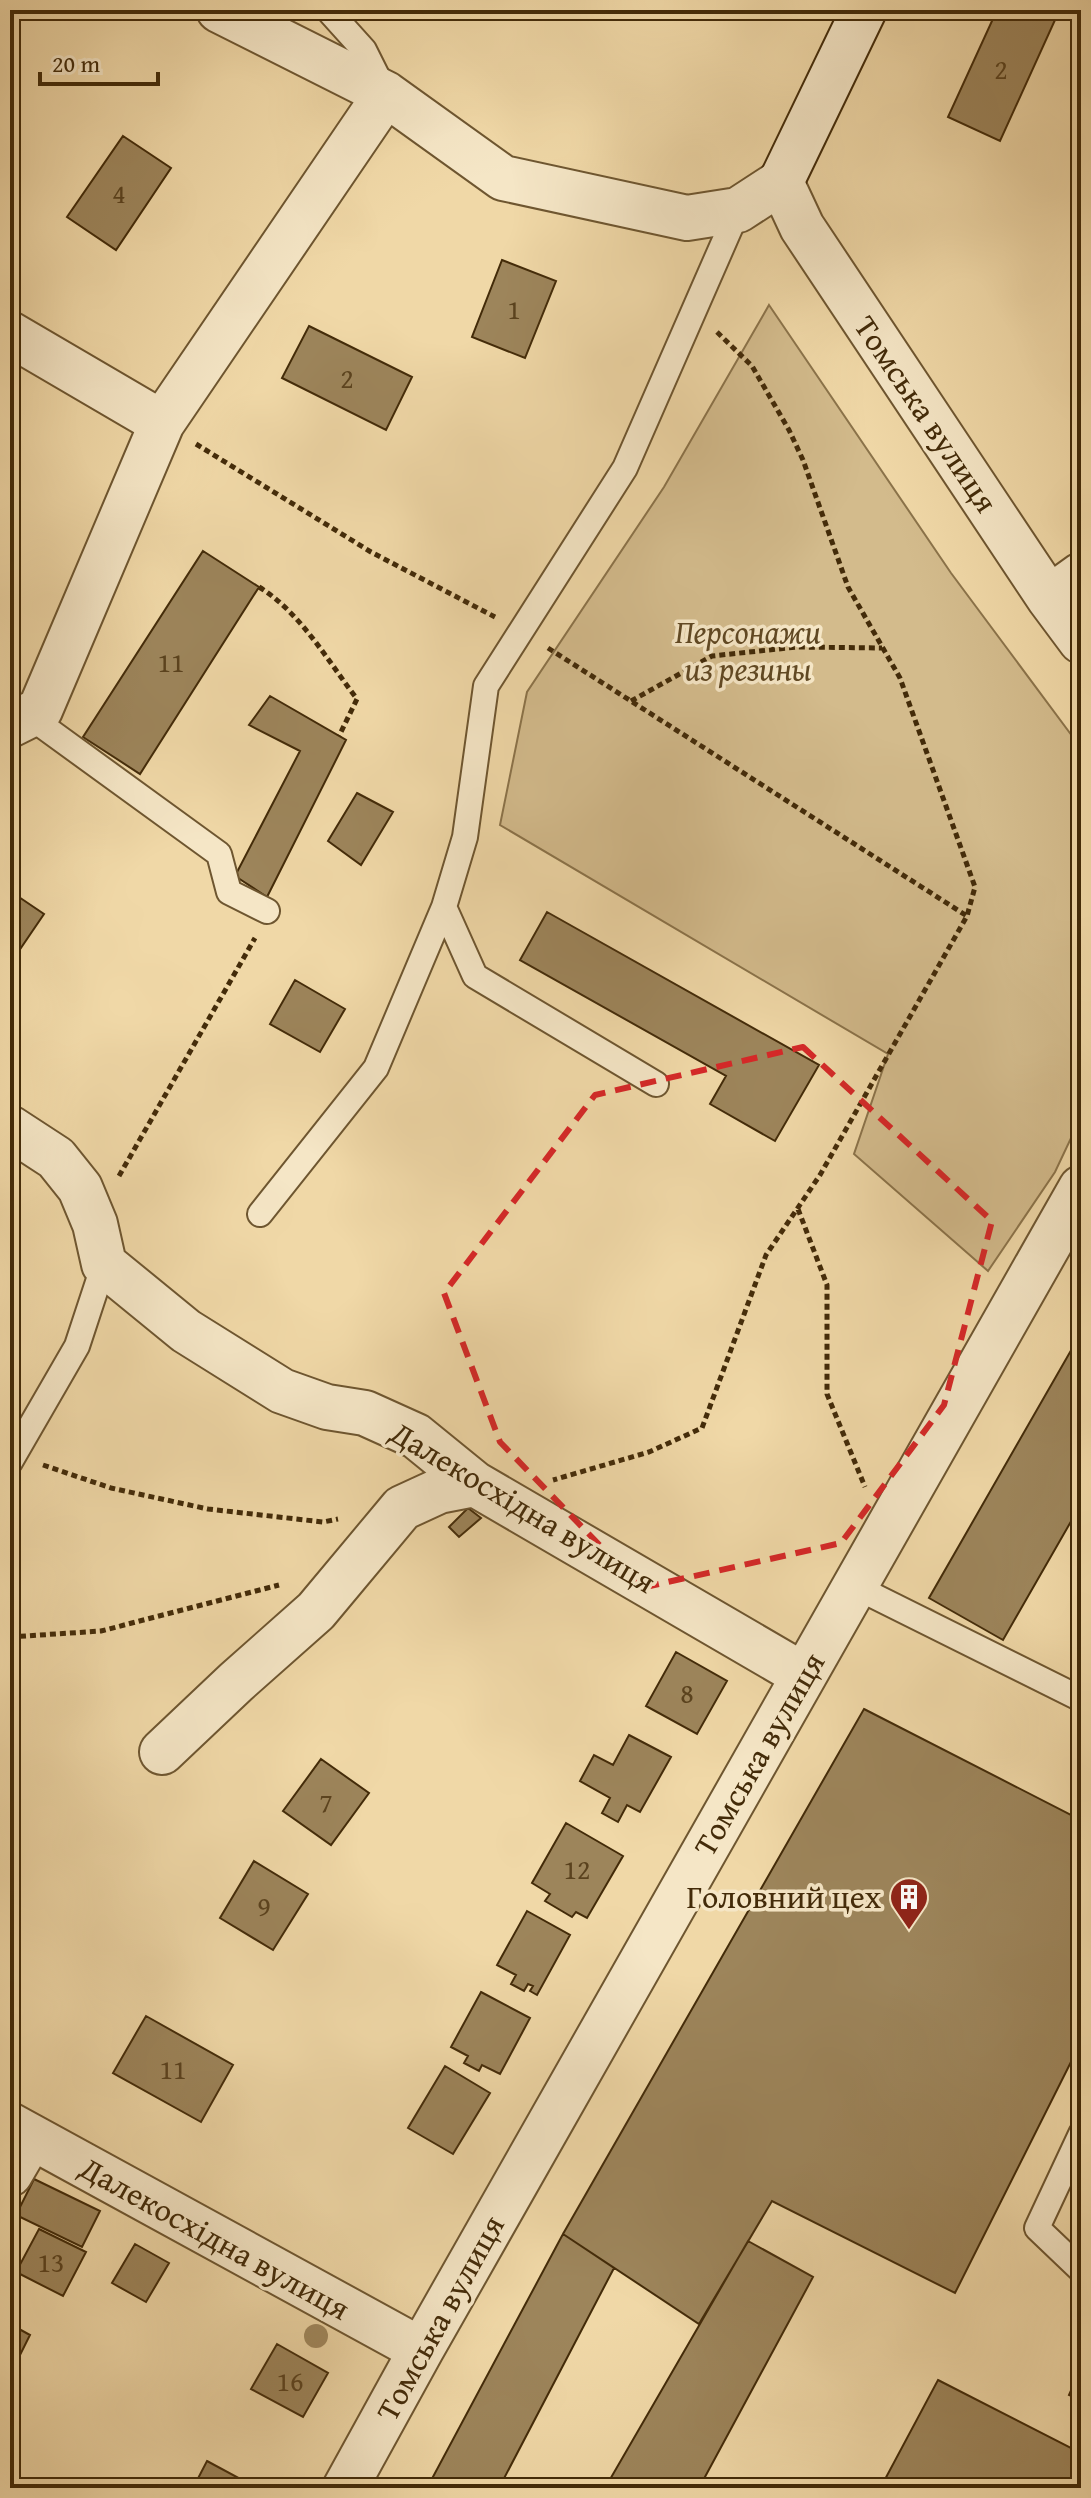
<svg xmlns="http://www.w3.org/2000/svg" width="1091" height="2498" viewBox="0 0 1091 2498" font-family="'Gentium Book Plus',serif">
  <rect width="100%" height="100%" fill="#f0d8a7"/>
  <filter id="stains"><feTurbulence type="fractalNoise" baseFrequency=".0025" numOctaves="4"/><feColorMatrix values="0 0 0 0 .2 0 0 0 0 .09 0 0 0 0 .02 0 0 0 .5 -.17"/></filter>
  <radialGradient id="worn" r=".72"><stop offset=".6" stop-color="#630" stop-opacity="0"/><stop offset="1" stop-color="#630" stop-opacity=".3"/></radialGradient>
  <path fill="#d3bb8c" stroke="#8b734a" stroke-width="2" d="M769,305L951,573L1081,748V1117L1055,1172L988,1271L854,1154L888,1054L500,825L527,692L664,487Z"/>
  <path fill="#9d855b" stroke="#432b09" stroke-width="2" d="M997,10H1032L1055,20L1000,141L948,117Z
    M123,136L171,168L116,250L67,217Z
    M502,260L556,281L525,358L472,337Z
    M309,326L412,377L386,430L282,378Z
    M203,551L259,587L140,774L83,737Z
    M270,696L346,740L267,897L235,876L300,751L249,725Z
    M357,793L393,812L361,865L328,841Z
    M10,891L44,914L10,964Z
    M547,912L819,1065L775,1141L710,1104L726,1076L520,960Z
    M295,980L345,1009L320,1052L270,1024Z
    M1081,1333V1504L1003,1640L929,1598Z
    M468,1508L481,1518L459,1537L449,1527Z
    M676,1652L727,1681L697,1734L646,1706Z
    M864,1709L1081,1820V2042L955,2293L772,2201L699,2324L563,2234Z
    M629,1735L671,1757L640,1812L627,1805L618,1822L602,1813L610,1798L580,1781L594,1755L613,1765Z
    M321,1759L369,1793L331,1845L283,1811Z
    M566,1823L623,1856L587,1918L576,1912L572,1917L545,1901L550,1894L532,1883Z
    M254,1861L308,1894L273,1950L220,1918Z
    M527,1911L570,1935L537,1995L530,1991L533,1986L528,1984L524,1991L511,1984L516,1975L497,1965Z
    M481,1992L530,2018L500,2074L482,2065L479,2071L464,2063L468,2056L451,2047Z
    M146,2016L233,2065L201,2122L113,2073Z
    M445,2066L490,2093L453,2154L408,2128Z
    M34,2179L100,2211L82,2247L16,2215Z
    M39,2229L86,2252L63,2296L16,2272Z
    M563,2234L614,2268L499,2488H427Z
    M748,2241L813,2277L699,2488H605Z
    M135,2244L169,2263L146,2302L112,2283Z
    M10,2324L30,2335L10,2375Z
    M277,2344L328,2373L303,2417L251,2389Z
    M1081,2368V2400L1069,2395Z
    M938,2380L1081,2453V2488H894L883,2483Z
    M207,2461L257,2488H193Z"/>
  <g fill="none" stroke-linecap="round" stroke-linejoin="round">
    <g stroke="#6e5630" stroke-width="28">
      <path id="lane" d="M328,10L364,50L383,88
        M29,716L219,854L229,892L267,911
        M656,1084L475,976L444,907L465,837L486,686L625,468L738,210
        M260,1214L376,1068L444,907
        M10,1462L77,1346L104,1264
        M854,1586L1081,1699
        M1081,2134L1037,2228L1081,2270"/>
    </g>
    <g stroke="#6e5630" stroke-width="48">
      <path id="street" d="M219,10L386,94L503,178L687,218L738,210L781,182L802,227L1049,598L1081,641
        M10,334L162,423
        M1049,598L1081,575
        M10,725L40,710L162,423L386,94
        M10,1128L56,1158L80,1188L95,1224L104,1264L186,1331L282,1391L327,1407L365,1413L416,1436L475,1484L803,1675
        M162,1752L236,1682L316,1611L402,1508L439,1491L475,1484
        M10,2125L421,2350
        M10,2174L31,2138
        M345,2488L421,2350L1081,1188"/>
    </g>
    <g stroke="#432b09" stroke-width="48">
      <path id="secondary" d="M781,182L864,10"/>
    </g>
    <path stroke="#432b09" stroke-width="5" stroke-dasharray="6 4" stroke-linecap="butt" d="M717,332L752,366L789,430L803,460L848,587L900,678L975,887L967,916
      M196,444L371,552L495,617
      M259,587C300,612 328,661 357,699L339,736
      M548,648L967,916L820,1175L766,1255L702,1428L649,1452L553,1480
      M631,701L712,656L797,647L882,648
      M119,1176L255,938
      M798,1209L827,1285V1394L865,1487
      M43,1465L111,1488L208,1509L323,1522L338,1519
      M10,1637L101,1631L279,1585"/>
    <use href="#lane" stroke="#f5e6c6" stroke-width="24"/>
    <use href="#street" stroke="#f5e6c6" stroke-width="44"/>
    <use href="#secondary" stroke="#f5e6c6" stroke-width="44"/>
  </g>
  <circle fill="#a1895e" cx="316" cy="2336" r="12"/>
  <path fill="none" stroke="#d62828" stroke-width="6" stroke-dasharray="16 10" stroke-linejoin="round" d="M803,1047L992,1221L944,1405L841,1543L641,1588L500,1442L444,1293L595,1095Z"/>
  <defs>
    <g id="building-pin" transform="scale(2)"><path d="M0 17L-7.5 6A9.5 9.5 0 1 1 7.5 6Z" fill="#8f2418" stroke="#f5e6c6"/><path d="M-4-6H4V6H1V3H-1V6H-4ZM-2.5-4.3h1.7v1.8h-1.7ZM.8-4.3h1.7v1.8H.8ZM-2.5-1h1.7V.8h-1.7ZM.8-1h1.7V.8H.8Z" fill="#fff"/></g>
  </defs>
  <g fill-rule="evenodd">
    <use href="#building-pin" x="909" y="1897"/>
  </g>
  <g text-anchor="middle" stroke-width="7" stroke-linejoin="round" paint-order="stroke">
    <g font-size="28" fill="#5a421e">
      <text x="1001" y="79">2</text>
      <text x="119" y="203">4</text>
      <text x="514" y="319">1</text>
      <text x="347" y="388">2</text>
      <text x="171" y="672">11</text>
      <text x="687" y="1703">8</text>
      <text x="326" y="1812">7</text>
      <text x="577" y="1879">12</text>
      <text x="264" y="1916">9</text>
      <text x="173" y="2079">11</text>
      <text x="51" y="2272">13</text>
      <text x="290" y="2391">16</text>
    </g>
    <g font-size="32" fill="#432b09" stroke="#f5e6c6">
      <text transform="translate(926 414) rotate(56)" y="11">Томська вулиця</text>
      <text transform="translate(523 1507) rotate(31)" y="11">Далекосхідна вулиця</text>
      <text transform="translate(759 1754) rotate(-60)" y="11">Томська вулиця</text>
      <text transform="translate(215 2238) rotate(29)" y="11">Далекосхідна вулиця</text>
      <text transform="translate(440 2318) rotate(-61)" y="11">Томська вулиця</text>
    </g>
    <g font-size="32" font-style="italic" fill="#604823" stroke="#f5e6c6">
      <text x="748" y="643">Персонажи<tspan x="748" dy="37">из резины</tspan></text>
    </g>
    <g font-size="32" fill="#432b09" stroke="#f5e6c6" text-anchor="end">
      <text x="881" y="1908">Головний цех</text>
    </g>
  </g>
  <rect width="1091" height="2498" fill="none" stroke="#f0d8a7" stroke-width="40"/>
  <rect x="12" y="12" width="1067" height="2474" fill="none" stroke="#432b09" stroke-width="4"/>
  <rect x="20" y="20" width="1051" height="2458" fill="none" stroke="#432b09" stroke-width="2"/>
  <path d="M40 72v12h118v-12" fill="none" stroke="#432b09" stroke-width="4"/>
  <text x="52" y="72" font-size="24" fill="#432b09" stroke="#f5e6c6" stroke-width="6" paint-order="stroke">20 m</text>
  <rect width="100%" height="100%" filter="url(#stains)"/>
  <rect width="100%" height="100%" fill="url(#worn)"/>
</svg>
